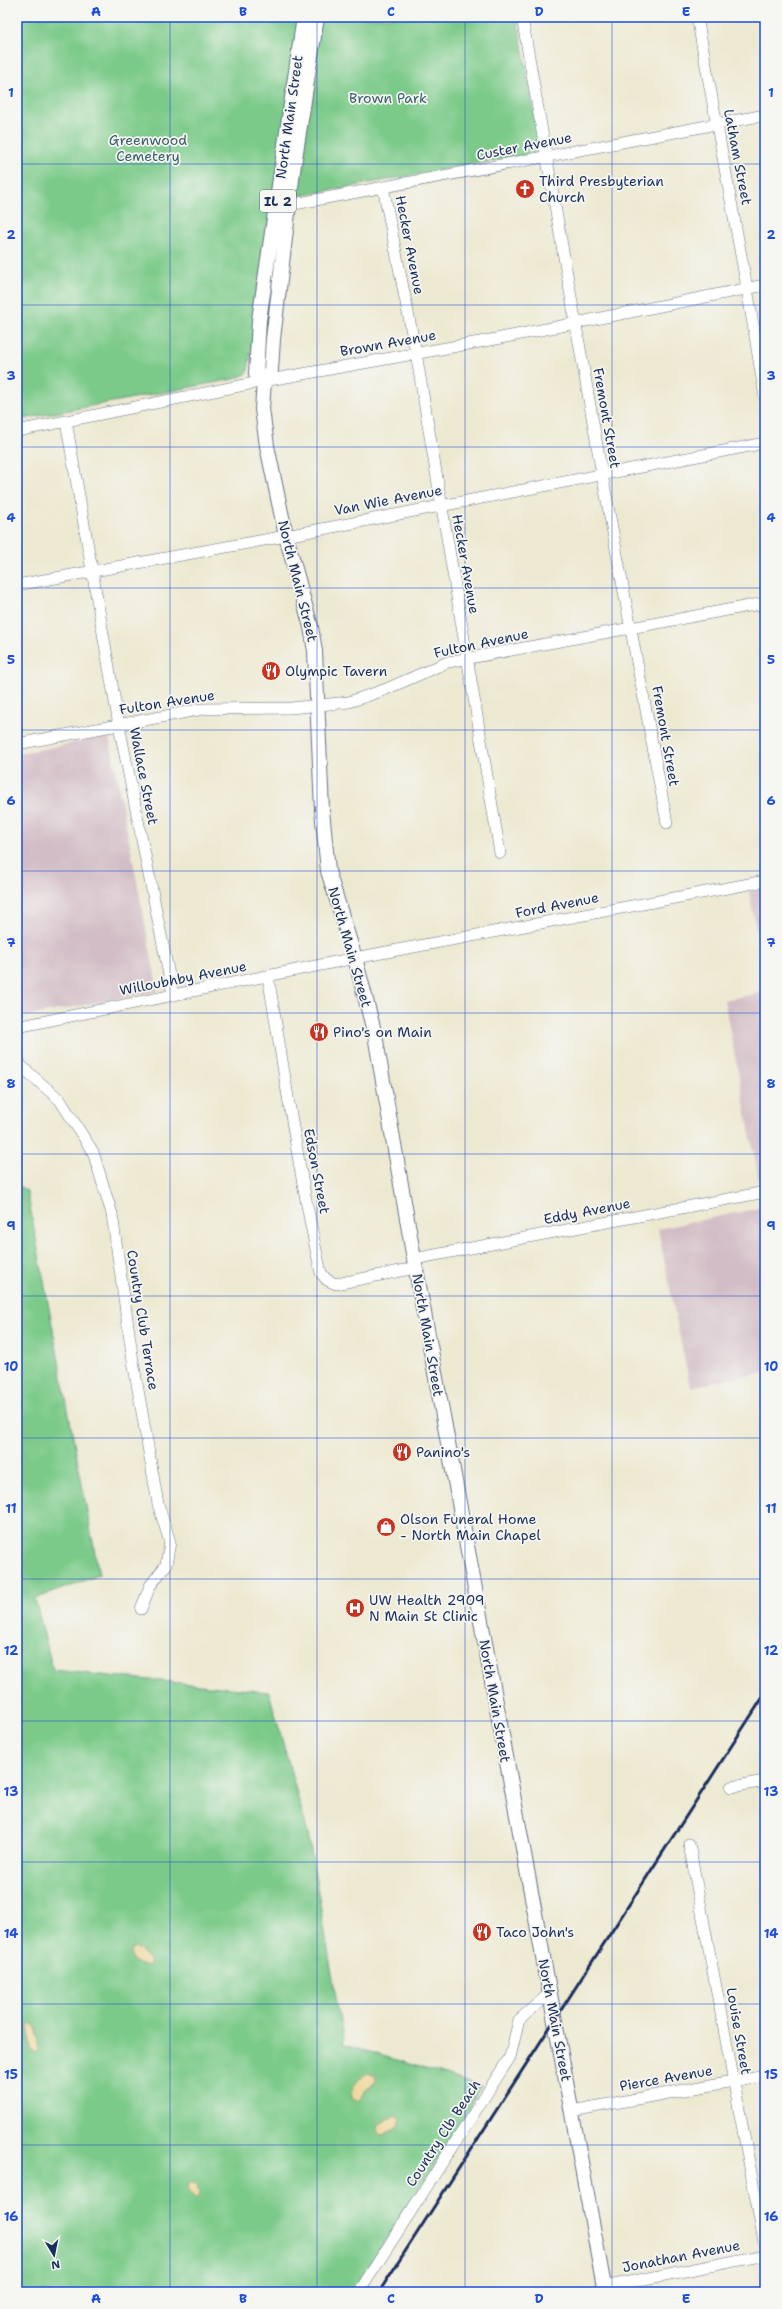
<svg xmlns="http://www.w3.org/2000/svg" width="782" height="2309" viewBox="0 0 782 2309" font-family="'Shantell Sans',sans-serif">
  <rect width="100%" height="100%" fill="#f6f6f2"/>
  <filter id="ink" filterUnits="userSpaceOnUse"><feTurbulence type="fractalNoise" baseFrequency=".025" numOctaves="2"/><feDisplacementMap in="SourceGraphic" scale="8" xChannelSelector="R" yChannelSelector="G"/><feConvolveMatrix kernelMatrix="1 2 1 2 8 2 1 2 1" color-interpolation-filters="sRGB"/></filter>
  <filter id="wash" filterUnits="userSpaceOnUse"><feTurbulence type="fractalNoise" baseFrequency=".012" numOctaves="4" result="noise"/><feDisplacementMap in="SourceGraphic" scale="16" xChannelSelector="R" yChannelSelector="G"/><feGaussianBlur stdDeviation="0.9" result="paint"/><feColorMatrix in="noise" values="0 0 0 0 0 0 0 0 0 0 0 0 0 0 0 0 0 1.4 0 .05"/><feComposite in="paint" operator="in"/></filter>
  <g filter="url(#wash)">
    <rect width="100%" height="100%" fill="#ede9d1"/>
    <path fill="#d2bdc6" d="M109,736L158,991L17,1018V754Z
      M765,889V975L749,892Z
      M765,992V1178L759,1180L724,1000Z
      M765,1207V1372L690,1387L658,1229Z"/>
    <path fill="#7cca89" stroke="#4c7c74" d="M17,17H300L248,370L246,374L234,379L17,420Z
      M318,17H517L540,146L535,153L293,197Z
      M17,1185L27,1191L99,1575L35,1599L53,1670L269,1692L308,1834L344,2044L481,2086L454,2134L353,2292H17Z"/>
    <path fill="#eeda9e" stroke="#84847e" d="M132,1948C139,1948 146,1956 150,1962L147,1967L133,1962L130,1953Z
      M32,2024L36,2027C36,2036 39,2041 38,2050L35,2053L31,2050L28,2025Z
      M368,2073L375,2076L376,2081L365,2092L360,2100H353C348,2090 359,2077 368,2073Z
      M396,2115L401,2119L399,2126L383,2134L379,2133L377,2129L378,2125Z
      M194,2182L197,2185L199,2194L195,2199L188,2191L189,2183Z"/>
  </g>
  <g filter="url(#ink)">
    <g fill="none" stroke-linecap="round" stroke-linejoin="round">
      <g stroke="#647086" stroke-width="12">
        <path id="minor" d="M522,17L602,474L667,823
          M697,17L747,288L765,397
          M383,187L416,353L500,853
          M289,205L765,115
          M66,421L119,725L173,995
          M17,431L264,381L496,339L765,285
          M17,585L286,536L765,443
          M17,744L203,709L291,708L349,702L384,690L448,662L765,603
          M268,976C285,1075 299,1175 321,1273L327,1280L336,1284L415,1268
          M17,1027L355,958L765,881
          M17,1057L21,1066L60,1100L93,1152L112,1214L133,1361L158,1504L170,1542L166,1565L150,1586L141,1609
          M414,1259L765,1192
          M731,1787L765,1781
          M689,1844L765,2247
          M572,2111L765,2075
          M604,2287L765,2255
          M359,2292L510,2057L519,2020L549,1994"/>
      </g>
      <g stroke="#647086" stroke-width="16">
        <path id="major" d="M317,17L293,171L273,339L271,370L264,381L262,409L267,446L286,536L311,627L315,651L322,810L328,871L355,958L375,1035L414,1259L605,2292
          M264,381L256,374L259,320L304,17"/>
      </g>
      <use href="#minor" stroke="#fff" stroke-width="11"/>
      <use href="#major" stroke="#fff" stroke-width="14"/>
      <path stroke="#1b2f5e" stroke-width="3" d="M379,2292L765,1694"/>
    </g>
  </g>
  <path fill="none" stroke="#1d4ed8" stroke-width="1" stroke-opacity="0.55" d="M170,17V2292M317,17V2292M465,17V2292M612,17V2292M17,164H765M17,305H765M17,447H765M17,588H765M17,730H765M17,871H765M17,1013H765M17,1154H765M17,1296H765M17,1438H765M17,1579H765M17,1721H765M17,1862H765M17,2004H765M17,2145H765"/>
  <defs>
    <g id="church-disc" transform="scale(1)"><circle r="9.5" fill="#c8321e" stroke="#f6f6f2"/><path d="M-1.2-6h2.4v3.5h3.3v2.4h-3.3V6h-2.4V-.1h-3.3v-2.4h3.3Z" fill="#fff"/></g>
    <g id="restaurant-disc" transform="scale(1)"><circle r="9.5" fill="#c8321e" stroke="#f6f6f2"/><path d="M-5-6h1v4h1v-4h1v4h1v-4h1v5L-1.5 .5V6h-2V.5L-5-1ZM5-6V6H3V1.5H1.5Q1.5-4 5-6Z" fill="#fff"/></g>
    <g id="shop-disc" transform="scale(1)"><circle r="9.5" fill="#c8321e" stroke="#f6f6f2"/><path d="M-5-2.5h2.3a2.7 3.5 0 0 1 5.4 0H5L5.5 6h-11ZM-1.5-2.5h3a1.5 2.3 0 0 0-3 0Z" fill="#fff"/></g>
    <g id="hospital-disc" transform="scale(1)"><circle r="9.5" fill="#c8321e" stroke="#f6f6f2"/><path d="M-5-5h3v3.5h4V-5h3V5h-3V1.5h-4V5h-3Z" fill="#fff"/></g>
  </defs>
  <g fill-rule="evenodd">
    <use href="#church-disc" x="525" y="189"/>
    <use href="#restaurant-disc" x="271" y="671"/>
    <use href="#restaurant-disc" x="319" y="1032"/>
    <use href="#restaurant-disc" x="402" y="1452"/>
    <use href="#shop-disc" x="386" y="1527"/>
    <use href="#hospital-disc" x="355" y="1608"/>
    <use href="#restaurant-disc" x="482" y="1932"/>
  </g>
  <g text-anchor="middle" stroke-width="3.5" stroke-linejoin="round" paint-order="stroke">
    <rect fill="#f6f6f2" stroke="#5d6b8a" stroke-width="1" x="260" y="190" width="36" height="22" rx="3"/>
    <g font-size="13" font-weight="bold" fill="#1b2f5e">
      <text x="278" y="206">IL 2</text>
    </g>
    <g font-size="14" fill="#385e6b" stroke="#f6f6f2">
      <text x="388" y="103">Brown Park</text>
      <text x="148" y="145">Greenwood<tspan x="148" dy="16">Cemetery</tspan></text>
    </g>
    <g font-size="14" fill="#1b2f5e" stroke="#f6f6f2">
      <text transform="translate(289 117) rotate(-82)" y="5">North Main Street</text>
      <text transform="translate(524 146) rotate(-11)" y="5">Custer Avenue</text>
      <text transform="translate(738 157) rotate(79)" y="5">Latham Street</text>
      <text transform="translate(410 245) rotate(79)" y="5">Hecker Avenue</text>
      <text transform="translate(388 343) rotate(-10)" y="5">Brown Avenue</text>
      <text transform="translate(607 418) rotate(80)" y="5">Fremont Street</text>
      <text transform="translate(388 500) rotate(-11)" y="5">Van Wie Avenue</text>
      <text transform="translate(466 564) rotate(80)" y="5">Hecker Avenue</text>
      <text transform="translate(298 581) rotate(76)" y="5">North Main Street</text>
      <text transform="translate(481 643) rotate(-12)" y="5">Fulton Avenue</text>
      <text transform="translate(167 702) rotate(-9)" y="5">Fulton Avenue</text>
      <text transform="translate(666 736) rotate(80)" y="5">Fremont Street</text>
      <text transform="translate(144 776) rotate(79)" y="5">Wallace Street</text>
      <text transform="translate(557 905) rotate(-11)" y="5">Ford Avenue</text>
      <text transform="translate(350 947) rotate(74)" y="5">North Main Street</text>
      <text transform="translate(183 978) rotate(-11)" y="5">Willoubhby Avenue</text>
      <text transform="translate(317 1171) rotate(79)" y="5">Edson Street</text>
      <text transform="translate(587 1211) rotate(-11)" y="5">Eddy Avenue</text>
      <text transform="translate(143 1320) rotate(81)" y="5">Country Club Terrace</text>
      <text transform="translate(428 1335) rotate(80)" y="5">North Main Street</text>
      <text transform="translate(495 1701) rotate(80)" y="5">North Main Street</text>
      <text transform="translate(555 2020) rotate(79)" y="5">North Main Street</text>
      <text transform="translate(739 2031) rotate(80)" y="5">Louise Street</text>
      <text transform="translate(666 2078) rotate(-10)" y="5">Pierce Avenue</text>
      <text transform="translate(443 2133) rotate(-57)" y="5">Country Clb Beach</text>
      <text transform="translate(681 2256) rotate(-11)" y="5">Jonathan Avenue</text>
    </g>
    <g font-size="14" fill="#1b2f5e" stroke="#f6f6f2" text-anchor="start">
      <text x="539" y="186">Third Presbyterian<tspan x="539" dy="16">Church</tspan></text>
      <text x="285" y="676">Olympic Tavern</text>
      <text x="333" y="1037">Pino's on Main</text>
      <text x="416" y="1457">Panino's</text>
      <text x="400" y="1524">Olson Funeral Home<tspan x="400" dy="16">- North Main Chapel</tspan></text>
      <text x="369" y="1605">UW Health 2909<tspan x="369" dy="16">N Main St Clinic</tspan></text>
      <text x="496" y="1937">Taco John's</text>
    </g>
  </g>
  <rect width="782" height="2309" fill="none" stroke="#f6f6f2" stroke-width="44"/>
  <g transform="translate(54 2255) rotate(170)" stroke="#f6f6f2" stroke-width="3" paint-order="stroke">
  <path d="M0-3L7 15L0 10L-7 15Z" fill="#1b2f5e"/>
  <text y="-6" font-size="11" font-weight="bold" text-anchor="middle" fill="#1b2f5e">N</text>
  </g>
  <rect x="22" y="22" width="738" height="2265" fill="none" stroke="#1d4ed8" stroke-width="1.5"/>
  <g font-size="13" text-anchor="middle" font-weight="bold" fill="#1d4ed8">
    <text x="96" y="16">A</text>
    <text x="243" y="16">B</text>
    <text x="391" y="16">C</text>
    <text x="539" y="16">D</text>
    <text x="686" y="16">E</text>
    <text x="11" y="97">1</text>
    <text x="771" y="97">1</text>
    <text x="11" y="239">2</text>
    <text x="771" y="239">2</text>
    <text x="11" y="380">3</text>
    <text x="771" y="380">3</text>
    <text x="11" y="522">4</text>
    <text x="771" y="522">4</text>
    <text x="11" y="664">5</text>
    <text x="771" y="664">5</text>
    <text x="11" y="805">6</text>
    <text x="771" y="805">6</text>
    <text x="11" y="947">7</text>
    <text x="771" y="947">7</text>
    <text x="11" y="1088">8</text>
    <text x="771" y="1088">8</text>
    <text x="11" y="1230">9</text>
    <text x="771" y="1230">9</text>
    <text x="11" y="1371">10</text>
    <text x="771" y="1371">10</text>
    <text x="11" y="1513">11</text>
    <text x="771" y="1513">11</text>
    <text x="11" y="1655">12</text>
    <text x="771" y="1655">12</text>
    <text x="11" y="1796">13</text>
    <text x="771" y="1796">13</text>
    <text x="11" y="1938">14</text>
    <text x="771" y="1938">14</text>
    <text x="11" y="2079">15</text>
    <text x="771" y="2079">15</text>
    <text x="11" y="2221">16</text>
    <text x="771" y="2221">16</text>
    <text x="96" y="2303">A</text>
    <text x="243" y="2303">B</text>
    <text x="391" y="2303">C</text>
    <text x="539" y="2303">D</text>
    <text x="686" y="2303">E</text>
  </g>
</svg>
